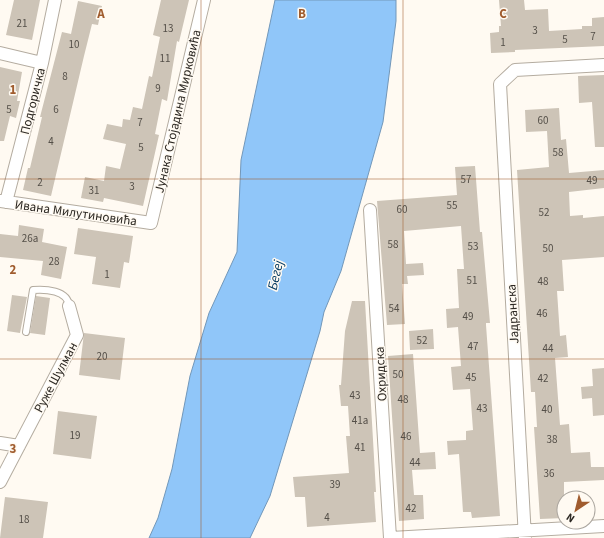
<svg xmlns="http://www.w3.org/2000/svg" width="604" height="538" viewBox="0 0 604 538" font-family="'Source Sans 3',sans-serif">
  <rect width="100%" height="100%" fill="#fffaf2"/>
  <path fill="#90c6f9" stroke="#7297b9" d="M275,0H396V21L383,122L341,271L324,312L320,331L270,496L250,538H149L158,518L172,469L190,376L209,313L237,252L241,160Z"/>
  <path fill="#cdc4b7" d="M14,0H40L32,40L6,35Z
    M161,0H189L179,42L177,41L167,101L162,99L155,134L159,135L143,206L104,198L103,202L81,198L85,177L104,181L106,166L120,169L126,144L103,139L107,124L122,127L123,119L130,120L133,107L142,109L149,76L152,77L160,37L153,35Z
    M499,0H524L525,10L548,9L549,31L582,29V26H592V18L604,17V46L515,50V52L491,53L490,33L499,32V26H501Z
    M78,1L102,6L98,25L92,24L84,56L51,196L23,190L28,168H30L42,117H40L62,32L71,34Z
    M0,67L22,72L17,101H20L16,118L10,116L4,141H0Z
    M604,75V147H595L592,102L579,103L578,76Z
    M559,108L561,140L566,139L569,173L604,170V188L569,192L570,216L583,215V218L604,216V257L562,260L564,291H557L560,336L566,335L568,357L555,358L560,425L569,424L571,453L590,452L591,467H604V480L564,482V518L540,519L534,427H537L535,392H531L517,170L549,167L547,131L526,132L525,110Z
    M475,166L480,232H482L490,323H486V325L500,516L472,518L471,512H463L459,454L448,455L447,441L466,440V431L473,430L470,389L453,390L451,367L461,366L458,327L447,328L446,309L459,308L457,269H464L461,226L404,231L406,264L423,263L424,275L407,276L408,284H402L405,324L387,325L377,201L457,195L455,167Z
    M19,225L44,229L42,242L67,247L61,279L41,275L43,261L0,257V234L18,236Z
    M78,228L133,236L129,263L124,262L120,288L92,284L96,257L74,254Z
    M12,295L27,297L20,333L7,331Z
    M36,296L50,298L45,335L30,333Z
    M352,301H365L376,492H374L376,522L307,527L305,497H295L293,477L349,473L346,436H350L348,406H341L339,385H341L345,331Z
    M433,329L434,349L410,350L409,331Z
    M84,333L125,338L120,380L79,375Z
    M413,354L420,453L435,452L436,469L412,470L414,495H423L424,519L399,521L388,356Z
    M604,368V415L593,416L592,398L582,399L581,387L593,386L592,369Z
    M58,411L97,416L91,459L53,454Z
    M5,497L48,502L43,538H0Z"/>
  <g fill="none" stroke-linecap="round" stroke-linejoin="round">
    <g stroke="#b4aca0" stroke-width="8">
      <path id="service" d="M26,332L33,290C45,289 68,290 69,306"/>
    </g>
    <g stroke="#b4aca0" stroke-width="14">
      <path id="minor" d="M0,53L42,63
        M0,201L151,223L204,0
        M6,202L42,63L55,0
        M370,210L390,538
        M0,443L19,446
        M0,482L77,335L69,306
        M391,538L604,526
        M525,538L500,84L515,70L604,65"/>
    </g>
    <use href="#service" stroke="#fff" stroke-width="6"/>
    <use href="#minor" stroke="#fff" stroke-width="12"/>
  </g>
  <path fill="none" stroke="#a05c2e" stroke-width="1" stroke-opacity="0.55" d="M201,0V538M403,0V538M0,179H604M0,359H604"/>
  <g text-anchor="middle" stroke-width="3" stroke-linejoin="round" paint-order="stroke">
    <g font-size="11" fill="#544f48">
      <text x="22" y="27">21</text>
      <text x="168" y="32">13</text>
      <text x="535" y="34">3</text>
      <text x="593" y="40">7</text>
      <text x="565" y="43">5</text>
      <text x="503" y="46">1</text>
      <text x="74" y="48">10</text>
      <text x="165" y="62">11</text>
      <text x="65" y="80">8</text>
      <text x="158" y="92">9</text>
      <text x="9" y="113">5</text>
      <text x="56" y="113">6</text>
      <text x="543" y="124">60</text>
      <text x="140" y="126">7</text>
      <text x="51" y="145">4</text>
      <text x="141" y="151">5</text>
      <text x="558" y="156">58</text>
      <text x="466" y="183">57</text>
      <text x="592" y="184">49</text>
      <text x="40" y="186">2</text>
      <text x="132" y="190">3</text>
      <text x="94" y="194">31</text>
      <text x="452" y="209">55</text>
      <text x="402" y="213">60</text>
      <text x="544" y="216">52</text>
      <text x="30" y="242">26a</text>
      <text x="393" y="248">58</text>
      <text x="473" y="250">53</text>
      <text x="548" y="252">50</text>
      <text x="54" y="265">28</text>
      <text x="107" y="278">1</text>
      <text x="472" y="284">51</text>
      <text x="543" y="285">48</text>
      <text x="394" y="312">54</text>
      <text x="542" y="317">46</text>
      <text x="468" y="320">49</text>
      <text x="422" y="344">52</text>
      <text x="473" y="350">47</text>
      <text x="548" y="352">44</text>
      <text x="102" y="360">20</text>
      <text x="398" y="378">50</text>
      <text x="471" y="381">45</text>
      <text x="543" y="382">42</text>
      <text x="355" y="399">43</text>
      <text x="403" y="403">48</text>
      <text x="482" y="412">43</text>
      <text x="547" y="413">40</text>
      <text x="360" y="424">41a</text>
      <text x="75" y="439">19</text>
      <text x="406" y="440">46</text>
      <text x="552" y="443">38</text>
      <text x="360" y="451">41</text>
      <text x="415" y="466">44</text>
      <text x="549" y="477">36</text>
      <text x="335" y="488">39</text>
      <text x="411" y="512">42</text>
      <text x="327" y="521">4</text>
      <text x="24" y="523">18</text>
    </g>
    <g font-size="13" fill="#2c2823" stroke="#fffaf2">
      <text transform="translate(32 101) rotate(-76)" y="5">Подгоричка</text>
      <text transform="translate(177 111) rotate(-77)" y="5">Јунака Стојадина Мирковића</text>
      <text transform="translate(76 212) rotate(8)" y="5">Ивана Милутиновића</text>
      <text transform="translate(512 314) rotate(-93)" y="5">Јадранска</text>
      <text transform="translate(380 374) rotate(-93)" y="5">Охридска</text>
      <text transform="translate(55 377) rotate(-62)" y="5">Руже Шулман</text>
    </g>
    <g font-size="14" font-style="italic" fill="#00375f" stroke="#fffaf2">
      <text transform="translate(275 275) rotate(-77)" y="5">Бегеј</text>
    </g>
  </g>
  <g font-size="13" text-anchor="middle" font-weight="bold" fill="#a05c2e" stroke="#fffaf2" stroke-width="3" stroke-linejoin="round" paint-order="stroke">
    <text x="101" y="18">A</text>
    <text x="302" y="18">B</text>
    <text x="503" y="18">C</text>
    <text x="13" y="94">1</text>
    <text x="13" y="274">2</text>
    <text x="13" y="453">3</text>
  </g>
  <g transform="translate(576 510) rotate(215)"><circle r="19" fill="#fffaf2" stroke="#aba69f"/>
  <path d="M0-3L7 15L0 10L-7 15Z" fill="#a05c2e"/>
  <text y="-6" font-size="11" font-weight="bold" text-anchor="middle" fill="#2c2823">N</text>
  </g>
</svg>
